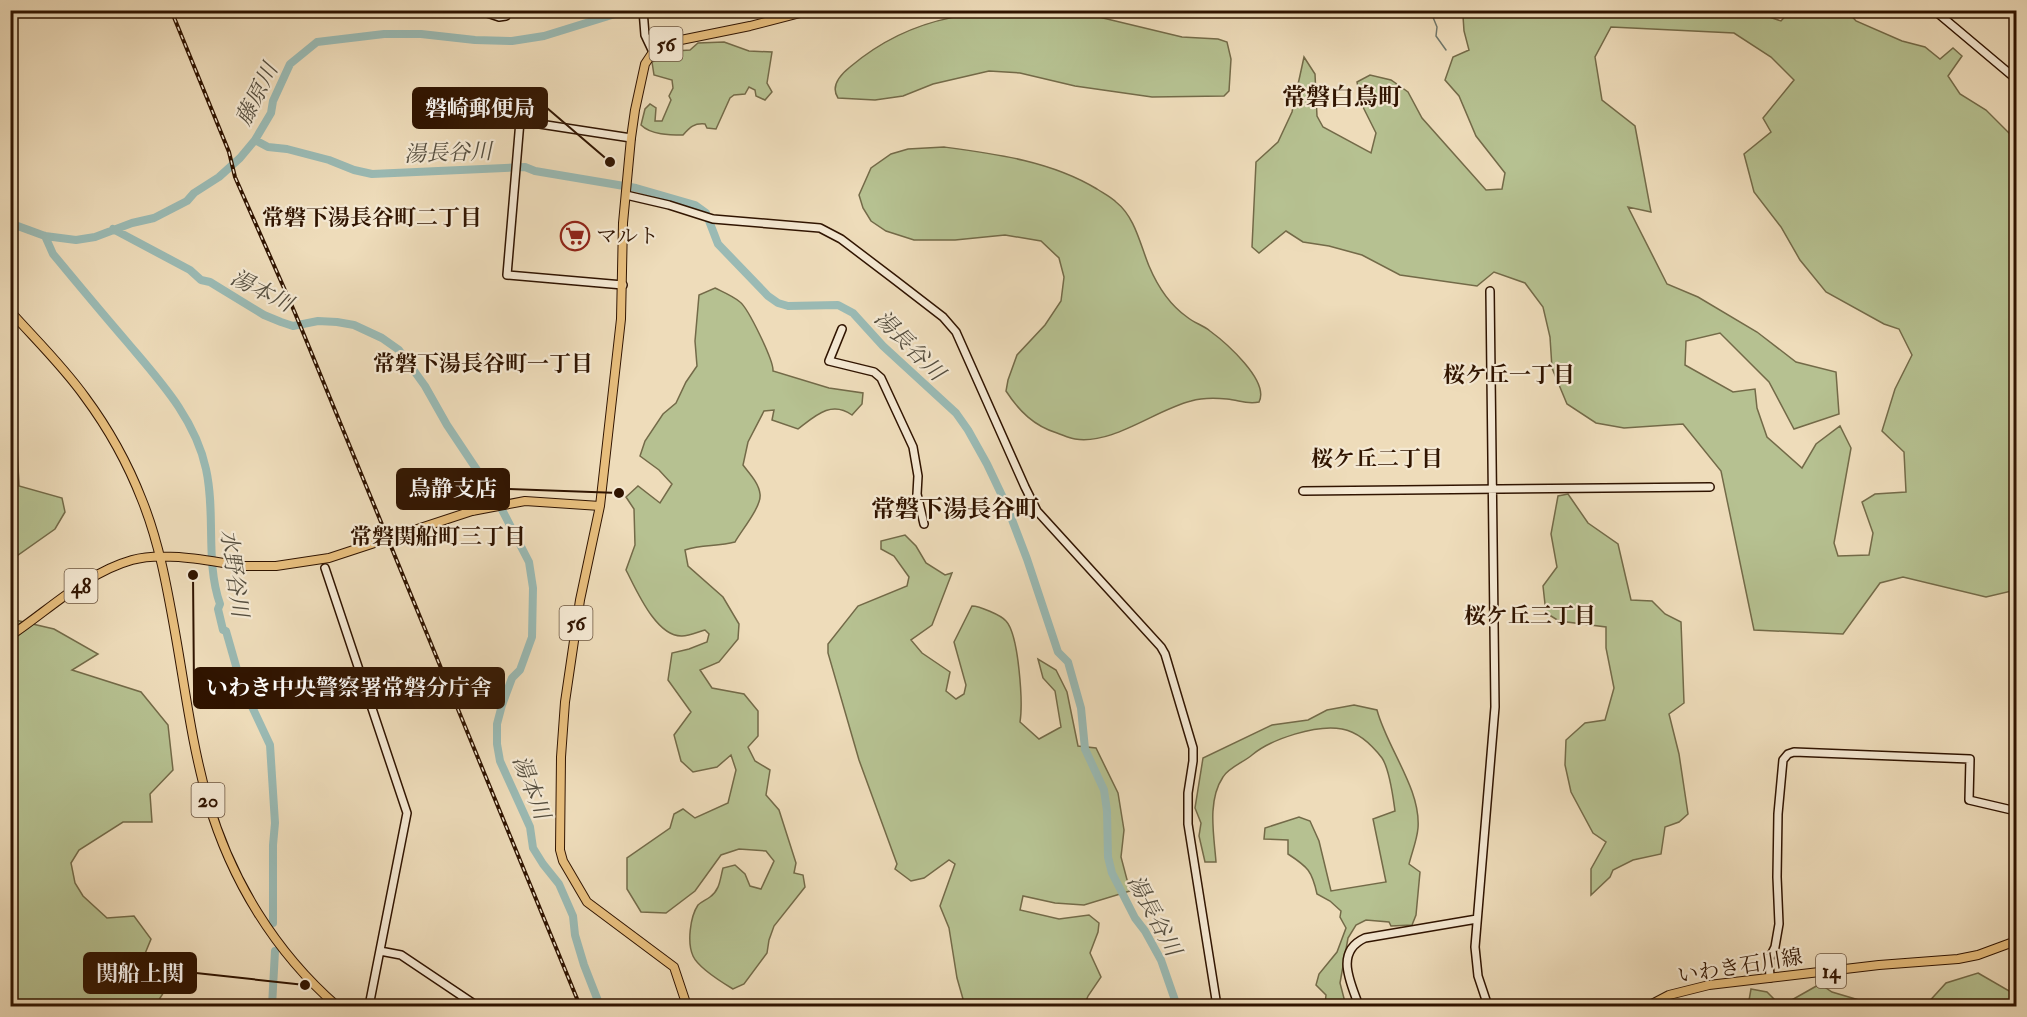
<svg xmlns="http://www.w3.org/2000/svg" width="2027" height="1017" viewBox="0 0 2027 1017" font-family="'IM FELL Double Pica','Noto Serif JP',serif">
  <rect width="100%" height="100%" fill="#eedcba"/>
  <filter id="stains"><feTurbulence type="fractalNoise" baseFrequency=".00333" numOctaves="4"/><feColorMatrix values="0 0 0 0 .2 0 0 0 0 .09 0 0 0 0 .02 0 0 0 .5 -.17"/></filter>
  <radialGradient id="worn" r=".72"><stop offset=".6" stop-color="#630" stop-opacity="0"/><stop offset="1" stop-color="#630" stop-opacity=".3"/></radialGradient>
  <path fill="#b6c191" stroke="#736a48" stroke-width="1.5" fill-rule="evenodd" d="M1065,11L1078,12L1182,37L1218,39L1227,42L1231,59L1229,91L1224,96L1152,97L1075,86L1020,73L989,71L933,84L903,96L875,100L838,98C830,86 840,75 850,67C916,11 983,10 1065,11Z
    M1752,11L1781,21L1790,11H1847L1856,21L1902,41L1925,47L1940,59L1953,48L1962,56L1948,76L1960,94L1986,110L2016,140V590L1986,597L1903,577L1880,583L1843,634L1754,630L1721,471L1683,424L1624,428L1596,423L1567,404L1552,368L1550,337L1543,307L1525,283L1494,272L1477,286L1400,275L1362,255L1329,246L1303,242L1286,231L1259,253L1252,247L1256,162L1278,142L1292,112L1304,57L1315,74L1317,116L1323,127L1371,153L1376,133L1361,103L1357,82L1370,75L1391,80L1408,92L1422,118L1486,190L1502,189L1505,173L1476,136L1459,96L1445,80L1453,57L1469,50L1464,31L1463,16L1470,11ZM1611,27L1734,33L1771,57L1794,80L1763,118L1771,132L1744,154L1754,192L1781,227L1800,260L1826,292L1884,324L1899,329L1912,355L1895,389L1882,431L1904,452L1906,492L1875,494L1862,502L1873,533L1869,555L1838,556L1834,543L1851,448L1840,426L1816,444L1802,468L1767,437L1757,408L1755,389L1733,392L1685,365L1686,341L1720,333L1769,382L1794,429L1839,414L1836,372L1796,362L1757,332L1698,297L1667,284L1628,207L1651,212L1635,126L1602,100L1595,57Z
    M724,42L749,51L772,52L767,83L772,92L765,100L756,96L755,90L749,87L745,94L734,95L730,98L716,129L707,128L705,124C694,123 690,127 683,135C670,135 651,135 641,125L645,109L650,104L656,108L655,121H662L671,100L669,96L673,88L672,80L654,75L652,62L675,51L690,50L698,43Z
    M944,147C996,154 1051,161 1097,189C1103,193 1111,197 1116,202C1135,217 1140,244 1149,266C1157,285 1170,305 1187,317C1194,323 1203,325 1210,331C1225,342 1270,381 1259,402C1247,405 1239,400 1227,399C1217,398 1201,398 1191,401C1155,410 1113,445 1075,439C1069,438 1063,435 1057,433C1034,426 1019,411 1006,391L1008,380L1017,355L1045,325L1061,301L1064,277L1059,258L1041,241L1005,235L955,240H914L886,231L871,221L863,208L859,195L871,168L891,154L908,149Z
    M715,288C723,292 733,296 740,302C748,308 774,361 773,371L829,388L863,393L862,404L852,415C831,400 815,416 798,429L772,420L774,410L764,411L748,442L743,465C749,473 759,483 760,494C762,506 741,531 735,542C717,547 702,544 685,550L688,566L723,597L739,624L738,639L719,662L700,670L712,688L744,694L758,711V736L748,747L755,761L770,770L766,795L779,810L796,863L794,873L803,875L805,887L774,926L769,940L767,953L744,984L733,989C723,983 698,967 693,956C687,943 690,917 698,905C701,902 706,900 710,897C720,890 720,879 723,868L735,865L745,874L750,886L761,889L774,861L766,851L739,849L721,855L695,891L666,913L641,912L627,889V858L670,828L674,814L683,809L695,818L728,803L736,770L731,755L717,767L693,772L681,761L674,735L691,712L668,680L672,653L689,649L707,642L709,634L705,630C698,632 689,636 682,636C656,637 636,589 626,570L635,545L634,509L626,497L638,486L660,503L672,484L659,470L640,456L645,441L663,414L676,403L686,382L697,366L695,341L699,295Z
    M11,414L16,426L19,486L62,498L65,512L55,529L11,560Z
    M1568,494L1588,523L1618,544L1631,600L1652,601L1665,614L1681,622L1684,703L1669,714L1679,754L1688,814L1679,822L1665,827L1661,854L1633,860L1613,870L1610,877L1591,895V869L1606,842L1593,833L1571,792L1565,765L1566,740L1585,723L1605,720L1614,688L1606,648V627L1559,621L1546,613L1543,586L1557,567L1551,534L1558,496Z
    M905,535L916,546L926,563L945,575L952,573L932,625L911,640L922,653L950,672L946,691L956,699L964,694L966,685L954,642L972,606C979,606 1001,615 1006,621C1019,635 1023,703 1020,722L1039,739L1061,727L1055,691L1043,678L1038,659L1056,670L1067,692L1078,746L1096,748L1118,793L1124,830L1121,857L1130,891L1084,905L1055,903L1023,896L1020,910L1059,919L1089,915L1099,923L1098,932L1090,953L1101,977L1088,996L1084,1006H965L957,978L949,928L940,906L955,864L949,860L924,878L911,881L895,869L897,864L859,760L828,653V644L858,606L907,586L909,577L894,556L881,549V541Z
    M11,619L54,629L98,654L72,670L141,692L168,725L173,770L150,794L152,822H123L79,850L71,863L75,883L83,896L107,918L134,916L151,939L142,961L183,962L155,1006H11Z
    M1354,705L1377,710C1387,748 1421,789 1418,828C1417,840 1412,852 1409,864L1420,872L1416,915L1412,925L1391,926L1389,922L1366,920L1356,925L1348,938L1340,983L1346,1006H1321L1325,1004L1326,995L1316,985L1319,974L1337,952L1346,928L1340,917L1341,911L1330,901L1317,894C1312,871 1308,867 1288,854V840L1264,839L1265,828L1299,817L1310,821L1319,841L1331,891L1386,882L1373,819L1395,811C1393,797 1390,770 1382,758C1372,745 1358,732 1342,729C1317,724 1271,739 1252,755C1244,762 1228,768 1223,777C1207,801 1214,835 1216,862H1205L1199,836L1201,823L1195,808L1203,758L1272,725L1308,720L1327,710Z
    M1978,973L2011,992L2016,1006H1925L1946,983Z
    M1820,984L1832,992L1869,1003L1874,1006H1781Z
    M1751,989L1767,992L1781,1006H1748Z"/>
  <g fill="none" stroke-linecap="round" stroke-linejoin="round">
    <path stroke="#70786c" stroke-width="1.5" d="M1430,10L1437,27L1436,36L1446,50"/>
    <path stroke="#9abab4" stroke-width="8" d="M255,140L268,147L287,149L329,160L354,170L372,174L525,167L535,171L636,188L695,205L706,213L718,244L768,296L778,303L788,306L838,305L853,313L883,346L956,413L968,430L987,464L1006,504L1027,559L1058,652L1068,662L1081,708L1085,749L1104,790L1107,811L1108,857L1112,873L1135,918L1145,931L1161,960L1177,1006
      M10,220L15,225L45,236L76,240L95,237L132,223L154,218L187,201L194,193L219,177L240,158L255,140L271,113L273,101L290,64L317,42L384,34H421L475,40L512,41L544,36L628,10
      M113,229L190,270L201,280L210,282L264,315L281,322L293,326L318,321L337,322L354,325L382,338L399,350L425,386L447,425L497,500L529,562L533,588L532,637L520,670L512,678L502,705L497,724V744L500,761L530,827L533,848L543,864L559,884L573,916L575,935L584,965L600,1006
      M45,236L53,254C77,283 102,313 127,342C159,380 195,418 206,469C216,514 205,561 220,604L218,609L223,630L226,631L244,694L247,696L270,745L275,823L273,845V923
      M272,1006L275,951"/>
    <g stroke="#301400" stroke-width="10">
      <path id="secondary" d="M478,10L499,17L506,16
        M643,10L645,35L653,52
        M1934,10L2016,79
        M626,195L669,205L713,219L820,228L841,239L895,280L943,317L956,332L1025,487L1037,511L1161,647L1165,654L1193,748V761L1188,793V824L1217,1006
        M623,285L507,275L520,121L631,138
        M842,329L829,361L874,372L881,378L913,447L918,476L917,494L924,524
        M1303,491L1710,487
        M325,568L407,813L369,1006
        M380,951L401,955L477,1006
        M1770,978L1769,959L1775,947L1779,924L1777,877L1778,814L1783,760L1788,754L1794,752L1970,759L1969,800L2016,811
        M1359,1006C1351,983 1334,952 1365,938L1477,919
        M1488,1006L1478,976L1475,947L1495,707L1490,291"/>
    </g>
    <g stroke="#301400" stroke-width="10">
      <path id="primary" d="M10,311C35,339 63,366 85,397C108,428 128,464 142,500C159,542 167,587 175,632C185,688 192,746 208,801C231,880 275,952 337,1006
        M472,511L525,501L600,506
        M10,636C49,610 86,573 132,560C163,551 210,561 242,566
        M687,1006L674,967L587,902L563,861L560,850L561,757L565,702L580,600L600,506L621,319L623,223L631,138L635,110L645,64L653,52L671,42L750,26L812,10
        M1648,1006L1669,995L1709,985L1879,965L1958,959L1978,955L2016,941"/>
    </g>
    <use href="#secondary" stroke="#f4e8d2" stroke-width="7"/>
    <use href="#primary" stroke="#e7be7d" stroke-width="8"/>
    <g stroke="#301400" stroke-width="4">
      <path id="rail" d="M171,10L229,152L235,177L295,313L580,1006"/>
    </g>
    <use href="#rail" stroke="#f4e8d2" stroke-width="1.5" stroke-dasharray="4.5" stroke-linecap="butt"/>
    <g stroke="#301400" stroke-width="10" stroke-linecap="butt">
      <path id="primary-bridge" d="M242,566H276L329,558L472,511"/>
    </g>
    <use href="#primary-bridge" stroke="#e7be7d" stroke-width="8"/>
  </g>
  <defs>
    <g id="supermarket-ring" transform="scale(1.5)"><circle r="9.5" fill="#f4e8d2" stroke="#8f2418" stroke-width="1.5"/><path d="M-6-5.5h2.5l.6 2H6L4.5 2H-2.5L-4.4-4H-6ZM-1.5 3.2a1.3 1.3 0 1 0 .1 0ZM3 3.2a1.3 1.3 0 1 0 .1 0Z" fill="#8f2418"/></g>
  </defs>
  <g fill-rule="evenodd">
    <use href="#supermarket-ring" x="575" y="236"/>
  </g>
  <g text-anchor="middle" stroke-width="4.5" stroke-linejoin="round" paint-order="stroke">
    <g fill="#f4e8d2" stroke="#6b543f" stroke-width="1.5">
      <rect x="649.5" y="27" width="33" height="34" rx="4.5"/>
      <rect x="64.5" y="569" width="33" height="34" rx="4.5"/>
      <rect x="559.5" y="606" width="33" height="34" rx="4.5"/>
      <rect x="191.5" y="783" width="33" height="34" rx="4.5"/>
      <rect x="1816" y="954" width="30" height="34" rx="4.5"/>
    </g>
    <g font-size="20" font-weight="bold" fill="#301400">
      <text x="666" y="51">56</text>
      <text x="81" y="593">48</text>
      <text x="576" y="630">56</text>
      <text x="208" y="807">20</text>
      <text x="1831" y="978">14</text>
    </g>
    <g font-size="21" fill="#301400" stroke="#f4e8d2" text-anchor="start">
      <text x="596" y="243">マルト</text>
    </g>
    <g font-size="21" fill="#301400" stroke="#f4e8d2">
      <text transform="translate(1740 966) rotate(-9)" y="7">いわき石川線</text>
    </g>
    <g font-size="22" font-style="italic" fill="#554e3f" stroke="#f4e8d2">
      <text transform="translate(256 94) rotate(-63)" y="8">藤原川</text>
      <text transform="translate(448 152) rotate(-2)" y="8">湯長谷川</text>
      <text transform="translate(262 290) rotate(27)" y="8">湯本川</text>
      <text transform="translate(910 345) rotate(45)" y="8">湯長谷川</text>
      <text transform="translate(235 573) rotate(82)" y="8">水野谷川</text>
      <text transform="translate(532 787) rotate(69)" y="8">湯本川</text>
      <text transform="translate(1155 915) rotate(62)" y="8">湯長谷川</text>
    </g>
    <g font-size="22" font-weight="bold" fill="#301400" stroke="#f4e8d2">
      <text x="372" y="225">常磐下湯長谷町二丁目</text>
      <text x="483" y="371">常磐下湯長谷町一丁目</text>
      <text x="1509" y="382">桜ケ丘一丁目</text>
      <text x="1377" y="466">桜ケ丘二丁目</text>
      <text x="438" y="544">常磐関船町三丁目</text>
      <text x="1530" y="623">桜ケ丘三丁目</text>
    </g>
    <g font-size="24" font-weight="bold" fill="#301400" stroke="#f4e8d2">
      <text x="1342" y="105">常磐白鳥町</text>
      <text x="955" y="517">常磐下湯長谷町</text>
    </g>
  </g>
  <path fill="none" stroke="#301400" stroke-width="2" d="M610 162L547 108M619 493L509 489M193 575L194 688M305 985L196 973"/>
  <g fill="#301400" stroke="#f4e8d2" stroke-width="2">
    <circle cx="610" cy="162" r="6"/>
    <circle cx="619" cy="493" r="6"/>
    <circle cx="193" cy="575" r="6"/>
    <circle cx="305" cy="985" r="6"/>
  </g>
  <g fill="#301400" stroke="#301400" stroke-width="2">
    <rect x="413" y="88" width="134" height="40" rx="6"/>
    <rect x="397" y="469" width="112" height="40" rx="6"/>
    <rect x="194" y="668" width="310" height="40" rx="6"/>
    <rect x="84" y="953" width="112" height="40" rx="6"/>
  </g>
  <g font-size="22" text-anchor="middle" font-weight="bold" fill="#fff">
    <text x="480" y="116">磐崎郵便局</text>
    <text x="453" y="496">鳥静支店</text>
    <text x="349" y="695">いわき中央警察署常磐分庁舎</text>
    <text x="140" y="981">関船上関</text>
  </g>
  <rect width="2027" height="1017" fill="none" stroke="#eedcba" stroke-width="36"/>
  <rect x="12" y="12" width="2003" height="993" fill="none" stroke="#301400" stroke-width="3"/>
  <rect x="18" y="18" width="1991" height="981" fill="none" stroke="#301400" stroke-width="1.5"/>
  <rect width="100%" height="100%" filter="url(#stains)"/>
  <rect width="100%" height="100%" fill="url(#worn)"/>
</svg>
